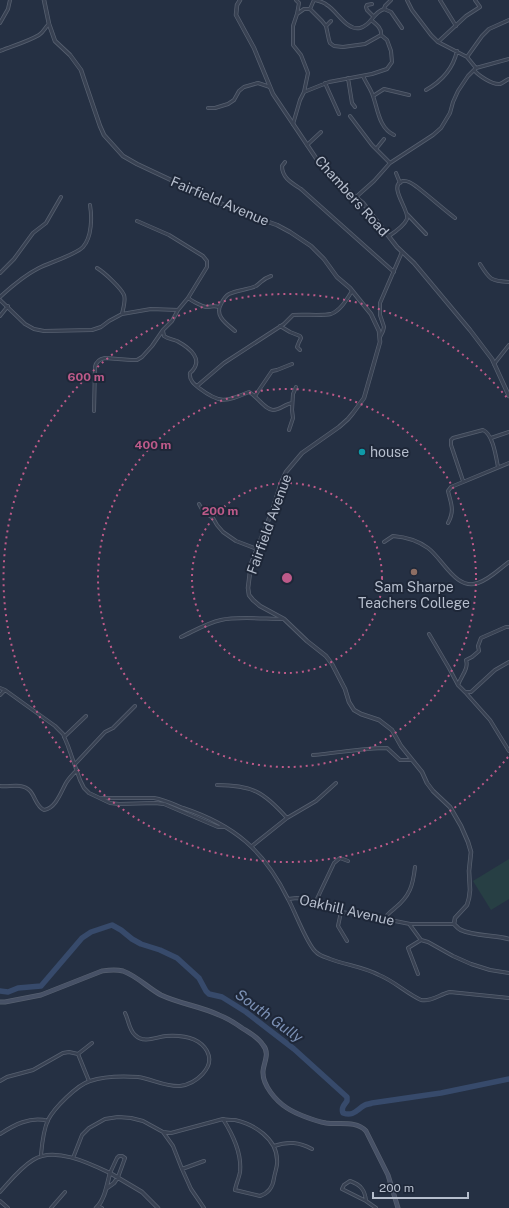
<svg xmlns="http://www.w3.org/2000/svg" width="509" height="1208" viewBox="0 0 509 1208" font-family="'Public Sans',sans-serif">
  <rect width="100%" height="100%" fill="#253043"/>
  <path fill="#273f44" d="M509,859V899L491,910L473,881Z"/>
  <g fill="none" stroke-linecap="round" stroke-linejoin="round">
    <path stroke="#374a6b" stroke-width="5.5" d="M0,991L8,992L18,988L41,986L82,938L91,932L112,925L121,930L132,939L141,944L160,950L177,958L199,978L206,991L209,994L222,997L246,1012L294,1049L347,1097V1101C344,1105 341,1108 343,1113C354,1117 357,1109 365,1105C367,1104 370,1104 372,1103L441,1093L509,1079"/>
    <g stroke="#576070" stroke-width="4">
      <path id="minor" d="M296,0L299,3L297,14
        M315,0C319,1 324,2 327,5C337,11 347,31 360,28C372,25 372,13 384,9L391,12L402,28
        M407,0L412,10L431,35L438,42L467,57L476,68
        M440,0L456,26
        M372,4L367,5L366,7L367,10L373,16
        M310,9L314,0
        M384,9L385,6L391,0
        M371,20C376,24 382,28 381,35
        M0,23L8,9L10,0
        M326,26L331,21
        M438,42L466,16L480,7L475,0
        M0,51C12,46 27,42 39,35C44,32 45,27 49,24
        M467,57L482,36L489,29L509,20
        M474,70C478,75 492,85 500,84C503,83 506,80 509,79
        M363,76C366,83 371,89 373,96C378,110 379,128 394,135
        M348,78L352,103L355,107
        M325,83L339,114
        M426,90C442,81 453,69 457,51
        M373,96L384,89L409,95
        M208,108H215L228,104L234,100L239,91L244,87L258,83L270,87
        M350,116L372,145L390,163
        M293,124L300,100L304,92L308,73L301,55L293,45V26L297,14L304,9H310L322,21L326,26L329,40L330,43L334,46L343,47L365,44L381,35L387,40L391,51L392,62L387,69L372,74L329,82L304,92
        M307,145L321,132
        M376,149L384,139
        M285,162L282,166C282,178 292,183 301,189L394,272
        M396,173L400,183
        M356,197L374,181L390,163L433,135L441,128L450,113L453,102L458,91L468,76L476,68L509,59
        M407,214L426,234
        M389,236C395,232 404,226 407,219C410,211 387,185 403,181C408,180 413,184 417,187C430,197 442,208 455,218
        M480,264C490,280 491,281 509,282
        M97,268C104,272 121,288 124,295C126,300 123,309 122,314
        M0,273L14,259L33,233L46,223L61,197
        M0,297C12,286 25,275 39,268C49,263 77,254 83,247C92,237 92,217 90,205
        M188,298C192,301 201,306 206,307C212,307 213,305 219,307
        M0,300L25,324L34,329L44,331L92,330L101,327L109,321L122,314L151,309L178,310
        M0,316L8,306
        M280,326L290,332L300,336L301,338L299,342L297,347L300,350
        M163,331L164,336C168,339 172,339 177,341C190,348 205,360 190,373C189,380 194,384 199,388C220,404 225,402 249,392C257,396 265,410 273,410C280,410 285,404 292,403
        M235,331C227,324 214,316 221,304C223,300 225,296 229,294C237,290 247,290 256,286C262,282 262,279 271,276
        M380,337L383,331L384,327L380,315V303L402,252
        M494,364L509,345
        M197,386L224,363L284,324L293,315C303,314 322,316 331,314C341,310 347,299 352,291
        M255,396L272,371L277,370L292,364
        M94,411L95,367C96,362 99,359 105,358L131,360H137L142,357L152,346L163,330L172,321L178,310L188,298L207,267V261L203,256L169,235L137,221
        M289,430L293,418L292,410L293,394L296,387
        M491,438L509,432
        M463,481L451,445V440L453,438L483,430C493,434 496,457 498,467
        M199,504L203,511L213,518L217,525L223,532L236,541L257,549
        M206,507L208,513
        M448,523C455,510 451,504 448,491L451,487L509,463
        M384,542L393,536C406,537 417,540 428,548C443,559 456,591 478,583C490,579 499,569 509,562
        M429,634L449,668L458,685L465,692H471L495,670L509,662
        M181,637C194,631 207,623 221,620C237,616 266,619 283,619
        M458,685C461,676 469,669 466,660L472,657L479,651L478,646L481,638L506,627H509
        M0,688L5,690L55,726L63,734L68,746L80,780L84,788L89,793L110,803L119,804L155,803L164,804L218,827H225
        M465,692L490,720L509,751
        M0,695L5,690
        M64,737L86,716
        M313,755C338,753 362,748 387,748L400,760H412
        M75,764L105,732L113,728L135,706
        M217,785C252,785 264,792 287,818
        M0,786C6,787 14,785 20,786C36,788 33,805 44,810C56,808 61,792 66,783C69,778 73,774 77,770
        M102,798H154C165,800 173,804 183,808C234,825 264,850 288,899C295,911 307,945 316,952C320,956 325,957 330,959C346,965 364,967 379,975C394,981 406,993 421,1000C432,1002 440,994 450,992L509,998
        M252,846L287,818L316,801L336,783
        M288,899L297,898L316,901L341,912L370,916L410,924H454
        M316,901L334,863L340,858L348,861
        M341,912L338,926L347,941
        M385,919C388,912 390,913 395,908C410,896 413,885 415,867
        M410,925L421,940L428,942L453,956L471,964L490,970L509,973
        M418,974L408,948L421,940
        M78,1054L92,1043
        M0,1081L7,1077L33,1070L63,1053L69,1052L78,1054L89,1081
        M163,1132L171,1133L223,1119C233,1135 242,1153 240,1172C239,1178 236,1184 235,1190L260,1196C269,1193 273,1186 274,1178C275,1172 278,1165 277,1160C277,1139 254,1124 235,1120C232,1120 227,1120 223,1119
        M0,1134C14,1125 30,1116 48,1121
        M274,1146C288,1141 299,1142 312,1149
        M41,1155C42,1144 43,1131 48,1120C54,1108 77,1085 90,1081C105,1076 123,1076 138,1077C152,1079 166,1087 180,1086C195,1084 216,1068 207,1051C199,1037 181,1035 166,1036C156,1037 144,1044 135,1035C129,1030 129,1021 125,1013
        M73,1158L82,1135L89,1128L105,1119L118,1117L131,1118L143,1121L163,1132L173,1146L182,1169L191,1189L204,1208
        M182,1169L204,1161
        M0,1192C10,1181 20,1168 33,1160C54,1146 89,1163 110,1173L117,1158L119,1156H122L125,1158L118,1177
        M0,1201L8,1208
        M366,1201C365,1190 361,1185 350,1181L344,1185L342,1189L366,1201L376,1208
        M98,1206L102,1208
        M51,1208L65,1192"/>
    </g>
    <g stroke="#576070" stroke-width="4.5">
      <path id="tertiary" d="M44,0L49,24L55,41L70,55L81,70L86,85L100,126L104,135L123,156L137,164L237,211L277,225L290,232L311,246L324,259L337,277L350,288L358,298L371,314L379,331L380,342L364,398L353,413L348,419L339,427L302,453L286,472L281,483L272,511L251,564L248,588L249,595L253,600L260,606L284,619L307,641L326,656L332,664L345,689L349,702L354,710L361,714L379,720L392,730L401,746L422,772L427,783L433,791L450,807L461,826L468,842L471,852L469,871L470,890L469,898L467,905L455,918L454,924C456,926 458,929 461,930C473,936 495,935 509,939
        M240,0L237,5L236,15L254,48L273,94L324,170L331,177L346,189L363,203L397,247L414,263L470,330L492,359L509,396
        M107,1188L114,1183L118,1177
        M96,1208C105,1200 107,1184 110,1173L142,1192L158,1208"/>
    </g>
    <g stroke="#576070" stroke-width="5">
      <path id="secondary" d="M0,1002H5L41,995L102,971C109,970 115,969 123,971C137,976 148,988 161,995C180,1004 200,1006 219,1015C227,1018 235,1023 242,1028C250,1033 258,1037 263,1045C270,1053 264,1062 263,1071C262,1085 276,1101 287,1108C296,1114 315,1121 326,1123C339,1125 356,1120 366,1131L388,1175L398,1208"/>
    </g>
    <use href="#minor" stroke="#394253" stroke-width="2.5"/>
    <use href="#tertiary" stroke="#394253" stroke-width="3"/>
    <use href="#secondary" stroke="#475166" stroke-width="3.5"/>
  </g>
  <g fill="none" stroke="#bd5a89" stroke-width="2" stroke-dasharray="2 4">
    <circle cx="287" cy="578" r="95"/>
    <circle cx="287" cy="578" r="189"/>
    <path d="M508 757A284 284 0 1 1 508 399"/>
  </g>
  <circle fill="#0f9aa8" stroke="#1e2738" stroke-width="1.5" cx="362" cy="452" r="4"/>
  <circle fill="#8d6e63" stroke="#1e2738" stroke-width="1.5" cx="414" cy="572" r="4"/>
  <g text-anchor="middle" stroke-width="4" stroke-linejoin="round" paint-order="stroke">
    <g font-size="14" fill="#b6becd" stroke="#1e2738">
      <text transform="translate(352 196) rotate(48)" y="5">Chambers Road</text>
      <text transform="translate(220 201) rotate(23)" y="5">Fairfield Avenue</text>
      <text transform="translate(269 524) rotate(-70)" y="5">Fairfield Avenue</text>
      <text transform="translate(347 910) rotate(13)" y="5">Oakhill Avenue</text>
    </g>
    <g font-size="14" fill="#b6becd" stroke="#1e2738" text-anchor="start">
      <text x="370" y="457">house</text>
      <text x="414" y="592" text-anchor="middle">Sam Sharpe<tspan x="414" dy="16">Teachers College</tspan></text>
    </g>
    <g font-size="15" font-style="italic" fill="#7c91b5" stroke="#1e2738">
      <text transform="translate(269 1016) rotate(36)" y="5">South Gully</text>
    </g>
  </g>
  <circle cx="287" cy="578" r="6" fill="#bd5a89" stroke="#1e2738" stroke-width="2"/>
  <g font-size="12" text-anchor="middle" font-weight="bold" fill="#bd5a89" stroke="#1e2738" stroke-width="4" stroke-linejoin="round" paint-order="stroke">
    <text x="86" y="381">600 m</text>
    <text x="153" y="449">400 m</text>
    <text x="220" y="515">200 m</text>
  </g>
  <path d="M373 1192v6h95v-6" fill="none" stroke="#b6becd" stroke-width="2"/>
  <text x="379" y="1192" font-size="12" fill="#b6becd" stroke="#1e2738" stroke-width="3" paint-order="stroke">200 m</text>
</svg>
